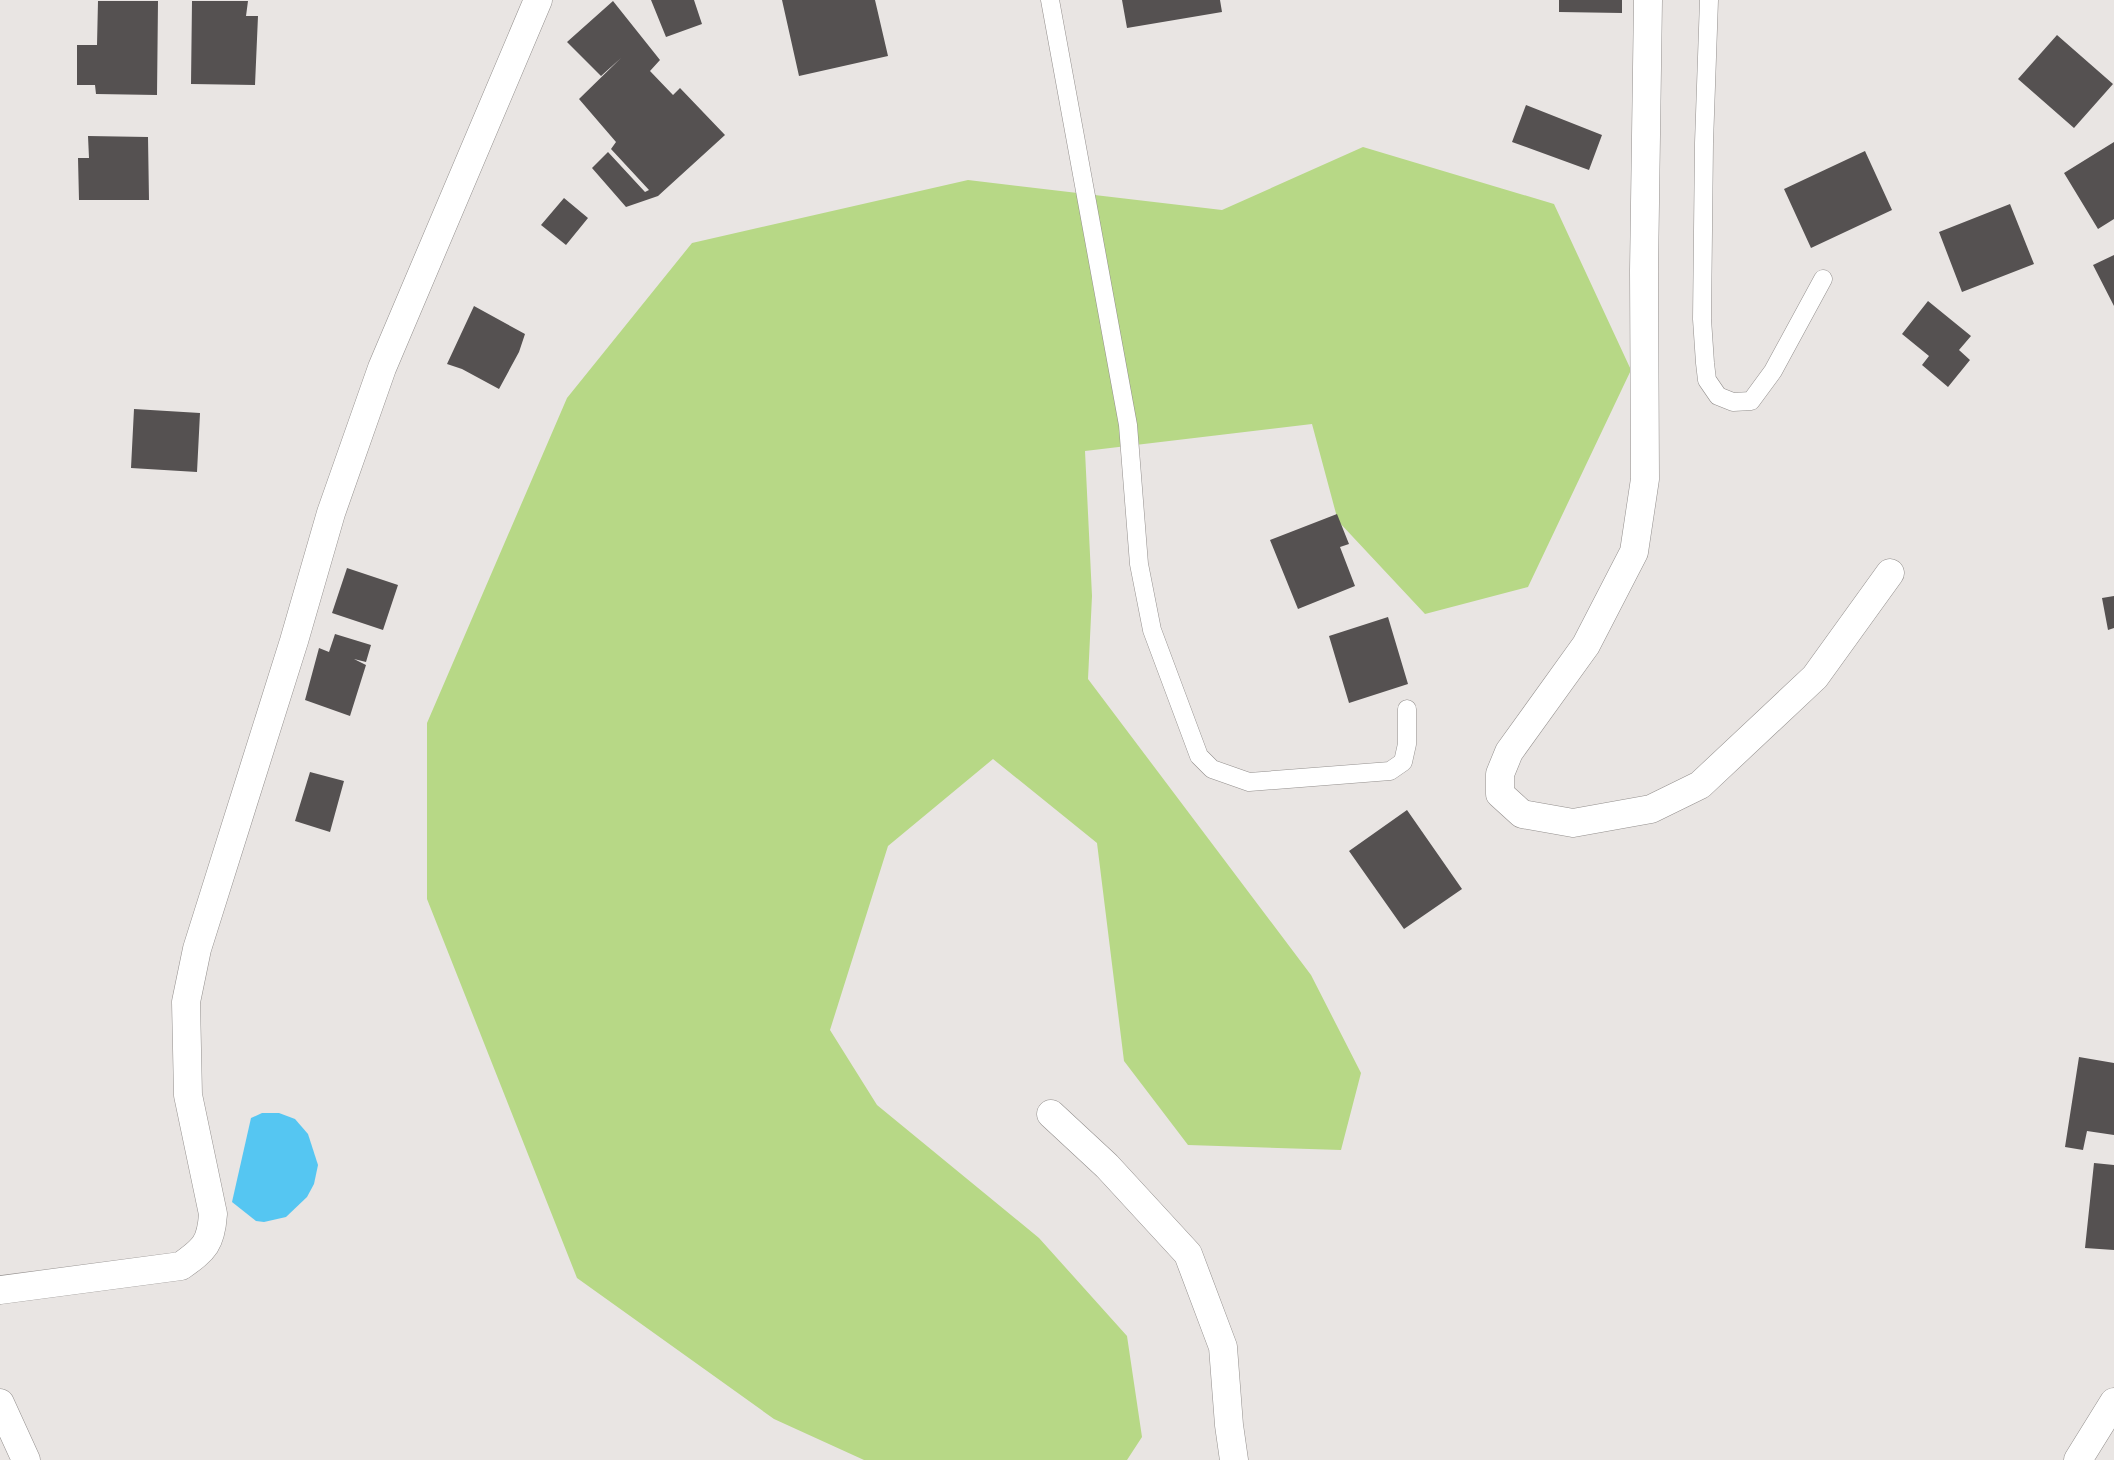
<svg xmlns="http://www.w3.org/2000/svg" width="2114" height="1460" font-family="Ubuntu,sans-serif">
	<rect width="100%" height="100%" fill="#e9e5e3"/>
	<path fill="#b7d886" d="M1363 147 1554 204 1631 370 1528 587 1425 614 1338 521 1312 424 1085 451 1092 596 1088 679 1311 975 1361 1073 1341 1150 1188 1145 1124 1061 1097 843 993 759 888 846 830 1030 877 1105 1039 1238 1127 1336 1142 1437 1127 1460H864L774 1419 577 1278 427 899V723L567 398 692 243 968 180 1222 210Z"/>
	<path fill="#55c6f2" d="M262 1113H279L295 1119 308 1134 318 1165 314 1184 307 1197 286 1217 264 1222 256 1221 232 1202 251 1118Z"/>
	<path fill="#555151" d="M651 0H694L702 24 666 37Z
		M782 0H875L888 56 799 76Z
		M1122 0H1220L1222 12 1127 28Z
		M1559 0H1622V13L1559 12Z
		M98 1H158L157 95 96 94 95 85H77V45H97Z
		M192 1H248L246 16H258L255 85 191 84Z
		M613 1 660 60 650 71 673 95 680 88 725 135 658 196 626 207 592 168 608 152 645 192 649 190 611 149 616 142 579 99 621 58 601 76 567 42Z
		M2057 35 2113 84 2074 128 2018 79Z
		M1526 105 1602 135 1589 170 1512 142Z
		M88 136 148 137 149 200H79L78 158H89Z
		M2114 142V219L2098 229 2064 173Z
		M1865 151 1892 210 1811 248 1784 189Z
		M564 198 588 218 566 245 541 225Z
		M2010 204 2034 264 1962 292 1939 232Z
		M2114 255V306L2093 265Z
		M1928 301 1971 336 1959 350 1970 360 1948 387 1922 365 1929 356 1902 334Z
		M474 306 525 334 519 352 499 389 462 369 447 364Z
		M134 409 200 413 197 472 131 468Z
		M1337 514 1349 544 1340 547 1355 586 1298 609 1270 540Z
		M347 568 398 585 383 630 332 613Z
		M2114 596V628L2108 630 2102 598Z
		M1388 617 1408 684 1349 703 1329 636Z
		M335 634 371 645 366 662 354 659 366 665 350 716 305 700 319 648 329 652Z
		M310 772 344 781 330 832 295 821Z
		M1407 810 1462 889 1404 929 1349 851Z
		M2079 1057 2114 1063V1135L2087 1131 2083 1150 2065 1147Z
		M2094 1163 2114 1165V1250L2085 1248Z"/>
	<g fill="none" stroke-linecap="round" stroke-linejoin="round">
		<defs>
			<path id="service" d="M1050 0 1128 425 1139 564 1152 630 1199 756 1212 769 1249 782 1390 771 1403 762 1407 744V709
				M1709 0 1704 143 1702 319 1705 363 1707 380 1718 396 1733 402 1751 401 1773 371 1823 279"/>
			<path id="minor" d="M1648 0 1644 271 1645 479 1634 552 1586 645 1509 752 1500 774V794L1522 814 1573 823 1651 809 1700 785 1815 677 1890 573
				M1051 1114 1107 1166 1188 1254 1223 1347 1229 1425 1234 1460
				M0 1290 181 1266C205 1249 211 1243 213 1214L188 1095 186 1002 197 949 294 641 331 513 382 368 538 0
				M0 1403 26 1460
				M2078 1460 2114 1402"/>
		</defs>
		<use href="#service" stroke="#938f8d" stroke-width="19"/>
		<use href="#minor" stroke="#938f8d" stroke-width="29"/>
		<use href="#service" stroke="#fff" stroke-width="18"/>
		<use href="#minor" stroke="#fff" stroke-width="28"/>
	</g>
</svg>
